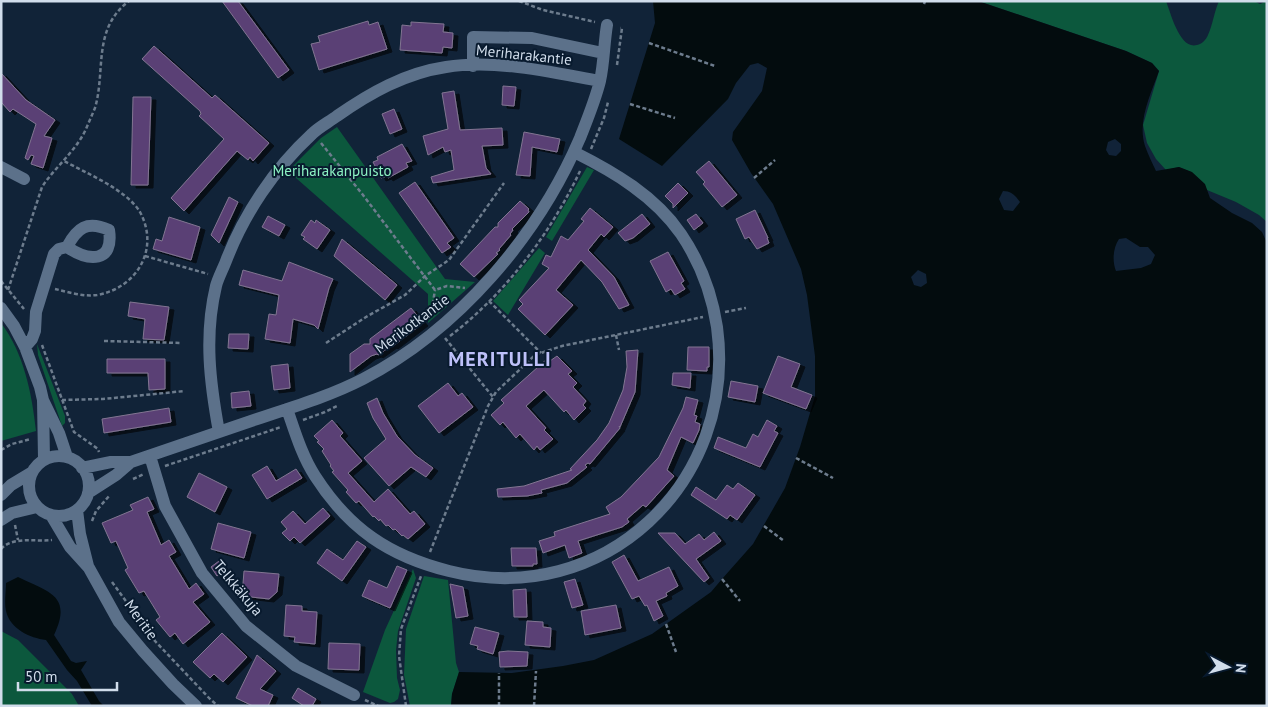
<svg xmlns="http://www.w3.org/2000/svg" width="1268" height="707" font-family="'PT Sans',sans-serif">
	<defs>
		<filter id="shadow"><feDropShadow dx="5" dy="3" stdDeviation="0" flood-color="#0009"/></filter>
	</defs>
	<rect width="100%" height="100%" fill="#112338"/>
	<path fill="#0c583d" d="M978 1H1166C1171 14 1180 50 1197 45 1202 44 1206 40 1208 35 1213 24 1214 12 1219 1H1254L1260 4 1267 1V222L1259 215 1236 202 1207 190 1191 172 1179 167 1166 170 1156 159 1147 143 1143 125 1159 71 1152 63 1126 51Z
		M337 127 445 279 475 282 428 323V294L288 171 321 138Z
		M587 167 594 170 552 241 546 237Z
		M539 248 545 253 508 315 493 301Z
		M1 323C24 353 32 394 36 431L1 441Z
		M37 344 65 416V423L62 426 38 355Z
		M413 569 416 578 398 631 396 650 397 678 400 690 398 699 394 702 390 703 363 692 385 630Z
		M424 576 448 580 456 663 459 672 452 694 451 706H410L404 675 406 629Z
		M1 631 18 640 72 694 79 706H1Z"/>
	<path fill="#030c0e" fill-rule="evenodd" d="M653 1H978L1126 51 1152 63 1159 71C1151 94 1137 121 1145 146 1148 154 1152 163 1156 171L1179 167 1192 172 1205 184 1210 198 1232 213 1252 223 1262 232 1267 243V706H451L452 694 459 672 512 673 563 666 594 660 652 634 711 592 722 579 753 544 785 488 800 447 815 396V356L807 295 801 269 773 204 751 173 732 140 733 132 762 91 767 68 758 63 750 65 736 83 728 99 662 166 619 139 655 23ZM1115 139 1121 144V151L1116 156 1109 155 1106 150 1108 142ZM1003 191C1011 191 1016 196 1020 202L1013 211 1004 210 999 199ZM1126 238 1140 247H1148L1155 255 1151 264 1141 268 1116 271C1112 261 1113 248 1119 239ZM918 270 926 274 927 283 921 287 914 285 911 277Z
		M18 577C48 592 73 595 54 635L71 661 76 663 87 661 81 670 99 701 104 706H92L77 681 67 670 46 640C30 638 10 629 6 611 4 602 6 592 6 583Z"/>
	<path fill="#5a4174" stroke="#827592" filter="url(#shadow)" d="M222 1H238L289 70 278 78Z
		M368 21 369 25 378 22 387 49 319 70 311 44 320 42 318 36Z
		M411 22 444 24 443 32 453 33 452 48 443 47 442 53 400 50 402 25 411 26Z
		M154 46 212 98 215 95 269 143 253 161 250 157 248 160 237 151 184 211 171 198 224 139 199 116 201 114 200 111 142 59Z
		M1 73 26 100 55 120 44 136 52 138 43 168 31 164 34 156 31 155 28 160 25 158 36 124 13 109 10 112 1 102Z
		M503 86 516 87 514 106 502 105Z
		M454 91 460 130 502 128 503 145 482 146 486 168 491 174 433 183 431 177 454 170 451 150 445 152 443 147 428 155 423 136 448 129 442 93Z
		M133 97H151L148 185H131Z
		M394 109 402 129 390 134 382 114Z
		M524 132 560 139 557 152 532 147 530 176 516 175Z
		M402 144 412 161 406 163 408 167 388 178 387 176 381 178 373 162 378 160 377 157Z
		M709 161 737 195 722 207 703 184 705 182 696 172Z
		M415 182 454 238 447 243 451 247 442 253 399 193Z
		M678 183 688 193 673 208V204L665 196Z
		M229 197 238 202 219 243 211 235Z
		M520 201 529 209 528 210 529 212 512 229 513 230 510 234 511 235 499 249 500 250 496 253 498 254 474 277 460 264 495 227H498V223Z
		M590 208 613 227 604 237 601 234 588 250 614 277 629 305 619 309 602 282 581 260 556 290 573 305 545 335 518 309 523 304 519 300 549 268 542 264 546 255 551 257 561 236 568 240 584 221 581 219Z
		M755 210 768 238H767L769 243 757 249 749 237 745 239 736 219Z
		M642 214 650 224 633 238 625 241 618 233Z
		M696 214 703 223 694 230 687 220Z
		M268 216 285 225 279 236 262 227Z
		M169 217 200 227 191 260 153 249 156 239 162 241Z
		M311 220 315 223 316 220 330 230 317 249 303 239 305 237 301 235Z
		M342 239 397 285 385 300 334 256Z
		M668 252 684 281 681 283 685 289 675 295 671 289 666 292 650 261Z
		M289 262 333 279 329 288 318 329 314 325 293 319 290 343 265 339 269 314 276 315 279 295 239 285 243 270 282 281Z
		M130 302 169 307 164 340 143 339 145 319 128 316Z
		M411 308 423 323 393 346 392 345 378 355 377 354 371 356 350 372V354L364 344H370V339Z
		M229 334H249L248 349 228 348Z
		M688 347H709V367H707V371L687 370Z
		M638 350 635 392 620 427 619 426 620 428 590 464 588 463 585 465 587 467 567 483 541 490 542 493 527 496 498 497 497 489 524 486 572 470 570 469 597 440 609 423 623 390 627 367 626 351Z
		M557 356 572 371 568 374 577 383 573 387 586 401 583 405 586 408 574 420 566 410 564 412 544 390 526 406 546 428 544 430 553 439 540 450 537 446 534 450 520 434 516 438 503 422 500 425 491 415 504 403 501 400 548 358 550 361Z
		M778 356 800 364 791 387 812 395 806 409 763 393Z
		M107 359H165V389L149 390 148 373H107Z
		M288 364 290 388 274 390 271 366Z
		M673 373H691L690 388 672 385Z
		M731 381 758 386 755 402 728 397Z
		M448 383 458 396 462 393 473 407 439 433 418 406Z
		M249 391 251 406 232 408 231 393Z
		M686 397 698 400 694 415 697 416 695 422 700 424 699 430 693 443 681 437 667 470 674 476 646 507 643 505 627 519 629 522 622 527 578 541 582 553 569 558 565 545 543 553 539 541 555 536 554 532 610 514 606 507 621 497 659 457 683 408Z
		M377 398 383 413 397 436 415 455 433 468 426 477 411 467 389 486 364 458 386 439 373 418 367 403Z
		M169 408 171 422 104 433 102 419Z
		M332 420 343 433 340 436 362 461 348 473 374 502 388 489 410 514 414 511 425 524 408 539 403 535 402 536 395 529 393 530 388 525 386 526 380 519 379 521 374 516 373 517 359 501 356 503 346 492 348 490 332 472 334 471 330 466 331 465 322 451 324 449 317 442 319 441 314 436Z
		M767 420 777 426 774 431 778 433 760 467 714 448 718 437 746 448 753 434 758 437Z
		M267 466 276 481 296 469 302 478 267 499 252 475Z
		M199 473 227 487 215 512 187 497Z
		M738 483 755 495 737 520 730 515 727 519 691 495 696 487 716 500 727 485 733 489Z
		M148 497 154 509 147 512 161 545 169 540 176 552 169 556 189 589 196 583 204 594 193 602 210 622 183 644 175 633 170 637 156 620 160 617 144 591 139 593 125 570 128 568 116 541 111 543 102 523 133 510 130 505Z
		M323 508 330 516 300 543 294 537 290 541 282 533 287 529 281 522 293 511 305 524Z
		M218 523 251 532 244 558 211 549Z
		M714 532 721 541 696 559 709 578 704 582 658 533H675L685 544 699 534 704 540Z
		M357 541 366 547 342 581 317 563 327 549 343 560Z
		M511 548H536L537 564H533V566H512Z
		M624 555 638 581 669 567 678 586 666 593 667 596 656 601 663 616 654 621 647 605 645 606 639 596 632 599 612 562Z
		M219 561 225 570 217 576 211 567Z
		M397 566 407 570 390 608 362 596 369 580 387 588Z
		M244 571 279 574 277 592 269 599 242 596Z
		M575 579 583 605 572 608 564 582Z
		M450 584 463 587 468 616 456 618Z
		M526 589 527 617H514L513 590Z
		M286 605 302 606V611L317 612 315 644 294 642 295 637 284 636Z
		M616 605 621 628 585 635 581 611Z
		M527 621 543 622V627L551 628 550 647 525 645Z
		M475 627 499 633 493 654 477 649 478 646 470 644Z
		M222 633 247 657 223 682 214 674 210 678 193 662Z
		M329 643 360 644 359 670 328 669Z
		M508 651 528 652 527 666 500 667 499 652Z
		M257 655 276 671 260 689 273 695 268 706H253L236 698Z
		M298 688 316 699 312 706H304L292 698Z"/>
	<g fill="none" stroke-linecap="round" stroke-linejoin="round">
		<path stroke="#6d7c8d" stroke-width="2.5" stroke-dasharray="4 2.5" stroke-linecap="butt" d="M519 1 543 10 595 22
			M924 4 925 1
			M649 43 715 66
			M617 65 622 28H620
			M630 104 675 118
			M321 143 363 195 435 290 447 286 465 288
			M591 149 604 118 608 102
			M754 178 775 160
			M145 256 208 274
			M1 281 24 309
			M55 289C68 292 83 297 97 295 137 288 160 249 140 212 127 190 86 173 64 161
			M8 290 42 187C55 167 76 151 86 129 89 122 92 115 95 108 106 70 92 29 129 1
			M489 301 541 353
			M725 312 746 308
			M432 317 433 302 435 290
			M616 335 619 350
			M450 336C506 293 551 233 581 169
			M445 338 493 397
			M104 341 182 343
			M326 343 366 317 405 295 425 276 449 260 504 183
			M42 345 74 432 98 449 99 452
			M62 400 103 399 185 391
			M303 420 325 412 337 406
			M1 450 12 444 31 439
			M796 458 833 478
			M165 466 281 427
			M133 479 144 474
			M92 521 96 511 110 495
			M15 525 18 540
			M764 526 784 541
			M1 549C13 536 35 542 52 540
			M430 552 488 406 496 392 535 355 562 346 703 317
			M722 579 740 601
			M112 582 155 641 210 699 218 706
			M666 624 676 652
			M365 700 378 706
			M406 706 399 656 401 629 421 576
			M499 706V673
			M534 706 536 671"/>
		<path stroke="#5c718a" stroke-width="12" d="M473 66V37L532 38 603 53
			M1 167 24 179
			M1 308 14 326 25 347 40 387 43 400 44 459
			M25 347 32 339 35 331 36 312 54 254 59 249 67 247C89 262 114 263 109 230 87 220 77 228 67 247
			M43 400 59 433 67 457
			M287 409C295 432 302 456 315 476 349 529 389 556 449 571 603 610 738 482 717 327 712 294 700 262 681 234 655 196 614 172 574 152
			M219 432C210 383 204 336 216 286 218 278 223 269 226 261 244 214 274 169 312 134 319 127 329 122 337 116 370 93 405 73 446 67 496 59 550 72 600 81
			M150 456 165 506 202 573 246 626 296 666 354 695
			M29 486a30 30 0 1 1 60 0a30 30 0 1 1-60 0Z
			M82 468 111 462H131C173 448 215 433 257 419 293 407 330 396 363 379 458 330 538 236 580 138 587 120 595 101 600 81 604 63 604 43 607 25
			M88 493 116 475 131 462
			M1 495 11 485 31 473
			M77 510 80 534 88 566
			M51 515 70 547 89 568 119 622 143 651 173 684 196 706
			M1 520 12 513 37 507"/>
	</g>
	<g text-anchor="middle" stroke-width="4" stroke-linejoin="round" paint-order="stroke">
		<g font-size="15" fill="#d1ddeb" stroke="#081a2e">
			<text transform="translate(524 55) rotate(6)" y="5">Meriharakantie</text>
			<text transform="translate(412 324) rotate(-37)" y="5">Merikotkantie</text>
			<text transform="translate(238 588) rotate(50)" y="5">Telkkäkuja</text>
			<text transform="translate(141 620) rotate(54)" y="5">Meritie</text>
		</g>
		<g font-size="15" fill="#8cf2c3" stroke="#081a2e">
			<text x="332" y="176">Meriharakanpuisto</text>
		</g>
		<g font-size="20" font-weight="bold" letter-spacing="1" fill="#bdc0f9" stroke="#081a2e">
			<text x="500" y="366">MERITULLI</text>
		</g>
	</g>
	<rect width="1268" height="707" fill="none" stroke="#d1ddeb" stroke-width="5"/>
	<g transform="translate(1228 667) rotate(96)" stroke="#081a2e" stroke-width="4" paint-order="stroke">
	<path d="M0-4L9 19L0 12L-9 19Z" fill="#d1ddeb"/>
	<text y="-8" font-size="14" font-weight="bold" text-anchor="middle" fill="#d1ddeb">N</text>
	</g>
	<path d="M18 682v8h99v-8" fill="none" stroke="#d1ddeb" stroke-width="2.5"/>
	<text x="25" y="682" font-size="15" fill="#d1ddeb" stroke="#081a2e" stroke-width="4" paint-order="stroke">50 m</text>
</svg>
